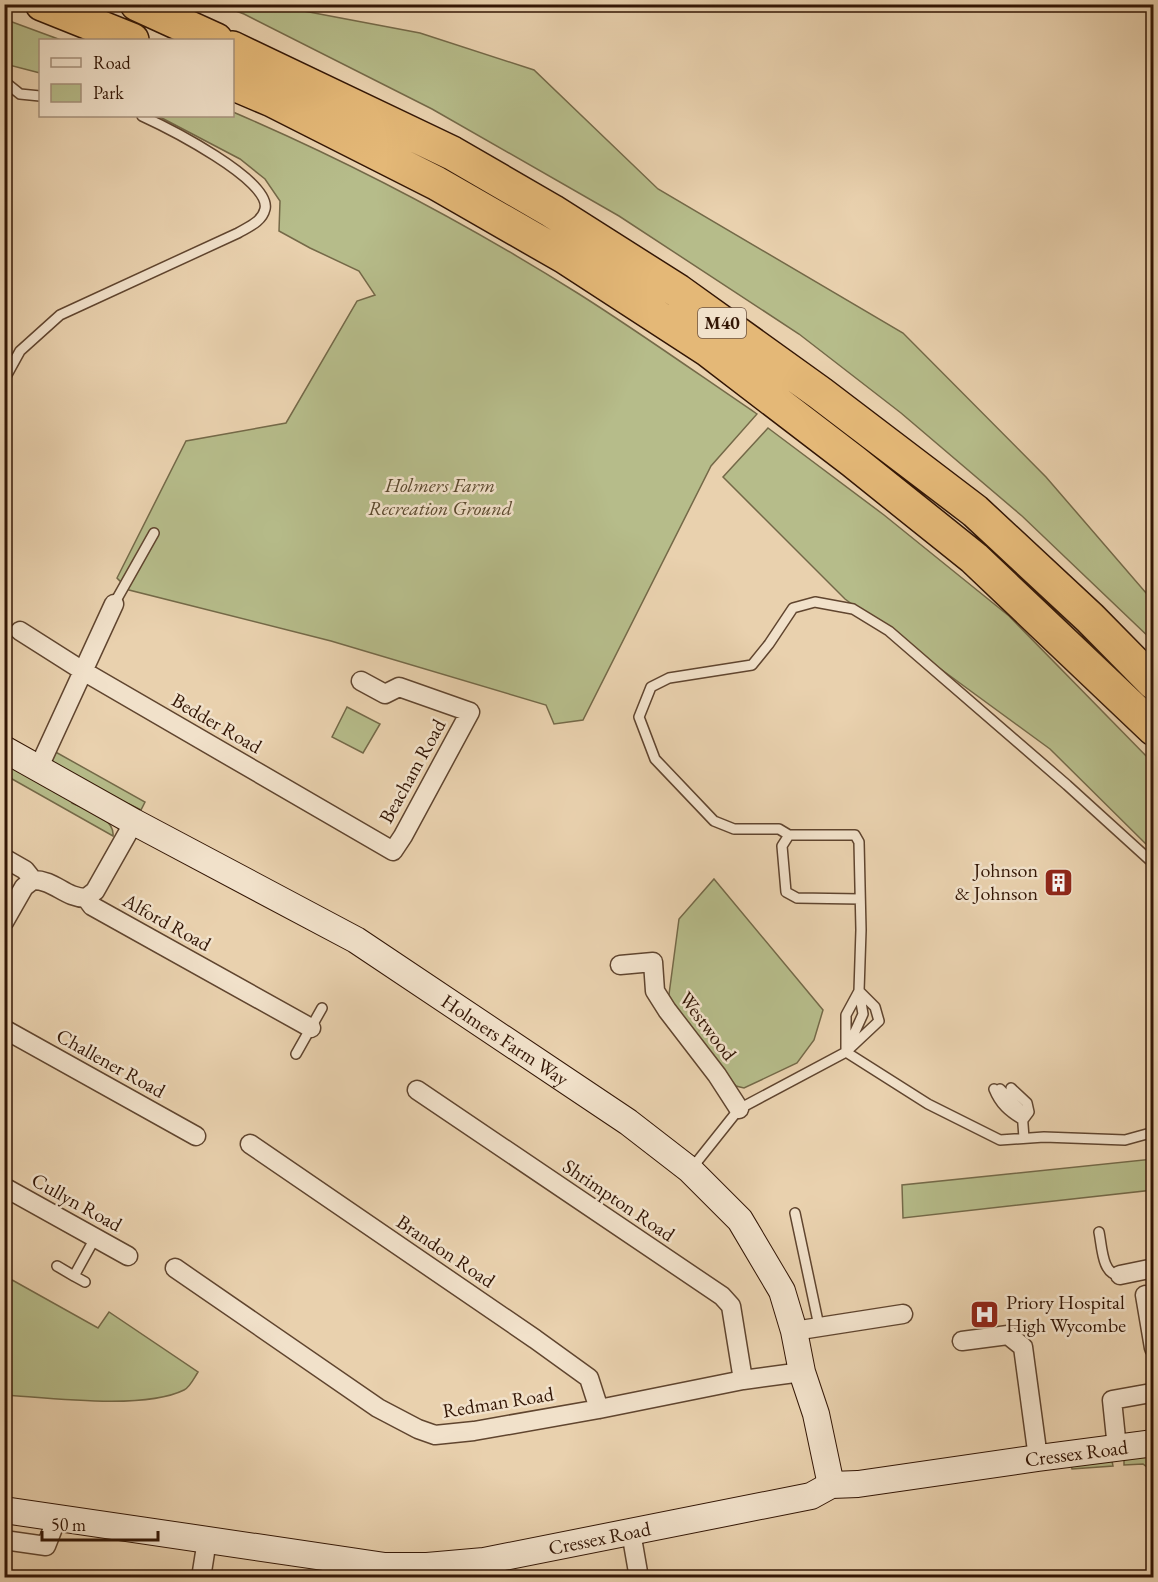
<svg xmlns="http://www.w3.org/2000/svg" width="1158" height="1582" font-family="'EB Garamond',serif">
	<rect width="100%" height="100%" fill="#e9d1ae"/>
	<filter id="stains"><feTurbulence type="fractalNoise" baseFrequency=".00333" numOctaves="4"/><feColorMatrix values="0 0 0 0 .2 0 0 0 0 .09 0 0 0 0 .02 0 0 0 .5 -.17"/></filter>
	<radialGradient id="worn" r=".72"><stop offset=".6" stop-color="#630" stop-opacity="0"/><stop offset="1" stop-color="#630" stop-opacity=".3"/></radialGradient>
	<path fill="#b6bc8a" stroke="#746948" stroke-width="1.5" d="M220 5H272L420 33 534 70 658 189 903 333 1046 477 1153 601V641L1022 516 901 413 799 334 619 216 432 109 244 14Z
		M4 19 61 40H40V73L5 64Z
		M233 112C352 163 469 225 579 294 639 332 698 374 757 414L711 466 583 720 554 724 546 705 331 641 129 590 117 578 186 441 286 423 357 301 375 295 359 271 310 248 279 231 280 201 265 179 240 159 158 116H232Z
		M768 428 884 515 1009 616 1153 763V851L1050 749 845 599 723 477Z
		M347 707 380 724 363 753 332 737Z
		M52 750 145 802 141 810 129 804 127 807 53 765 51 758Z
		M4 762 73 799 72 803C86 810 115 818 113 836L5 775Z
		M714 879 823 1010 814 1040 797 1063 744 1088 736 1086 668 1002 679 919Z
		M1153 1159V1190L903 1218 902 1185Z
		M5 1276 98 1328 109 1312 198 1372C194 1378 190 1387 184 1390 144 1410 50 1398 5 1395Z
		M1153 1455V1472L1143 1464 1124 1465V1459Z
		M1112 1461 1113 1466 1072 1469 1071 1465Z"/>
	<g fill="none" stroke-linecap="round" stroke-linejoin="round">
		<defs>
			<path id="lane" d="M5 82 20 94 40 96
				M4 380 20 351 60 315 238 233C248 227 262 222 265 209 272 180 166 127 142 116
				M114 604 154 533
				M789 835 779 829H734L714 821 655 759 639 717 651 687 669 678 752 665 769 644 793 608 815 602 853 609 889 631 1067 785 1154 864
				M848 1047 863 1014 859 991
				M846 1049V1015L859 991
				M846 1052 879 1021 875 1007 859 991 861 930 859 842 855 835H789L782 846 786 892 797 898 860 899
				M296 1054 322 1008
				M1011 1088 1027 1103 1029 1112 1023 1120
				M994 1089C1000 1104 1009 1112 1023 1120
				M1000 1089 1022 1111 1024 1138
				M692 1168 739 1109 846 1052 928 1104 1000 1140 1044 1137 1125 1140 1154 1132
				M795 1213 819 1326
				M1099 1232C1102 1246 1102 1276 1120 1275
				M57 1266 74 1276
				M85 1282 74 1276 95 1238"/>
			<path id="street" d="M20 631 83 671 393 851 403 836 470 712 399 687 385 694 361 681
				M38 769 114 604
				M4 858 25 870 33 880C55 880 65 898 86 898L92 906 311 1028
				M86 898 95 891 134 822
				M4 922 24 887 33 880
				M620 965 653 962 655 991 667 1010 717 1075 739 1109
				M4 1029 196 1136
				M417 1090 722 1296 731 1306 743 1380
				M250 1144 535 1339 589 1378 599 1409
				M4 1187 128 1256
				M175 1268 378 1408 418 1429 435 1435 474 1431 599 1409 743 1380 802 1372
				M1120 1275 1154 1268
				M1145 1295 1154 1348
				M794 1331 903 1314
				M962 1341 1008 1335 1023 1347 1038 1458
				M1117 1448 1112 1400 1151 1393 1154 1390
				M631 1532 639 1578
				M4 1540 46 1546 57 1518
				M201 1578 207 1540
				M330 1578 333 1559"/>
			<g id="secondary">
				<path id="s1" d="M4 749 134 822 356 940 628 1122 690 1170 740 1220 782 1291 794 1331 802 1372 816 1414 831 1485"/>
				<path id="s2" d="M4 1510 385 1566H427L484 1561 811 1496 831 1485 858 1484 1038 1458 1154 1443"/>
			</g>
			<path id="highway" d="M42 4 132 40
				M137 4 216 40
				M232 48 452 153 552 211 678 291 820 393 975 511 1090 618 1154 683
				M232 83 272 100 436 183 565 257 708 350 853 461 974 558 1154 729"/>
		</defs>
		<use href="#lane" stroke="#60452f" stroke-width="12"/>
		<use href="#street" stroke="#60452f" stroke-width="21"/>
		<use href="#secondary" stroke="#331605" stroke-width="28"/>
		<use href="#highway" stroke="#331605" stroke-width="36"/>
		<use href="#lane" stroke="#f1e1ca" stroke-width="9"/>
		<use href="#street" stroke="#f1e1ca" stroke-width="18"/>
		<use href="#secondary" stroke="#f1e1ca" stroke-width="26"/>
		<use href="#highway" stroke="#e4b877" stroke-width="33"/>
	</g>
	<defs>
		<symbol id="building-square" viewBox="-11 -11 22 22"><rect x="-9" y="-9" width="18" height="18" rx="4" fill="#8f2418" stroke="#f1e1ca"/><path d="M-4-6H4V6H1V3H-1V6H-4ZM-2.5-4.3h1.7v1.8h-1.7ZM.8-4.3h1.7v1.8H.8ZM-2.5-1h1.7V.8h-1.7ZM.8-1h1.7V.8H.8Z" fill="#fff"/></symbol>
		<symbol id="hospital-square" viewBox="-11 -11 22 22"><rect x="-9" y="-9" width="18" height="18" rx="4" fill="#8f2418" stroke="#f1e1ca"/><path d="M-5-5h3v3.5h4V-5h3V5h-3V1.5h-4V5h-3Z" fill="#fff"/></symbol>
	</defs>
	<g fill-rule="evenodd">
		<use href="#building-square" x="1042" y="866" width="33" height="33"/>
		<use href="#hospital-square" x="968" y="1298" width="33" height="33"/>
	</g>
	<g text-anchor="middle" stroke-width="5" stroke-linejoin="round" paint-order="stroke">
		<rect fill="#f1e1ca" stroke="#6c5340" stroke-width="1.5" x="698" y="308" width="48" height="30" rx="4.5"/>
		<g font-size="18" font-weight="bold" fill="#331605">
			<text x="722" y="329">M40</text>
		</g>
		<g font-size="20" font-style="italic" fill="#5a482d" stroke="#f1e1ca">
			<text x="440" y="492">Holmers Farm<tspan x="440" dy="23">Recreation Ground</tspan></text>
		</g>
		<g font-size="20" fill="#331605" stroke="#f1e1ca">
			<text transform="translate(217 723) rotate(30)" y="7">Bedder Road</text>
			<text transform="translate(412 771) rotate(-61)" y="7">Beacham Road</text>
			<text transform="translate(167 922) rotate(29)" y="7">Alford Road</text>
			<text transform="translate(708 1026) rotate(53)" y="7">Westwood</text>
			<text dy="7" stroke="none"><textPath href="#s1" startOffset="580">Holmers Farm Way</textPath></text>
			<text transform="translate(111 1063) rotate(29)" y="7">Challener Road</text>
			<text transform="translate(619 1200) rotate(34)" y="7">Shrimpton Road</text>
			<text transform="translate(77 1202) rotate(29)" y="7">Cullyn Road</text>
			<text transform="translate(446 1251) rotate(34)" y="7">Brandon Road</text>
			<text transform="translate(498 1402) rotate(-9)" y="7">Redman Road</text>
			<text dy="7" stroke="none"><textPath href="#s2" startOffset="1088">Cressex Road</textPath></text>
			<text dy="7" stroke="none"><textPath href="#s2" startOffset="602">Cressex Road</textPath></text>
		</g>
		<g font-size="20" fill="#331605" stroke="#f1e1ca" text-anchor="end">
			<text x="1038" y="877">Johnson<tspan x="1038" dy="23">&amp; Johnson</tspan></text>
			<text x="1006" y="1309" text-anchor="start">Priory Hospital<tspan x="1006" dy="23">High Wycombe</tspan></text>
		</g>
	</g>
	<rect width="1158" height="1582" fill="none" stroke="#e9d1ae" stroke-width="24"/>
	<rect x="6" y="6" width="1146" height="1570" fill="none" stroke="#331605" stroke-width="3"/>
	<rect x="12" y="12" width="1134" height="1558" fill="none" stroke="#331605" stroke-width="1.5"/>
	<rect x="39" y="39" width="195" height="78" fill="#f1e1ca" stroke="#a5907b" stroke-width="1.5"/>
	<rect x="51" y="58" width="30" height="9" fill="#f1e1ca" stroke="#a5907b" stroke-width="1.5"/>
	<text x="93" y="69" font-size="18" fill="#331605">Road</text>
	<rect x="51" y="84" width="30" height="18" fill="#b6bc8a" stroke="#a5907b" stroke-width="1.5"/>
	<text x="93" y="99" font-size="18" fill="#331605">Park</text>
	<path d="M42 1531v9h116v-9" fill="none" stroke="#331605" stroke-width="3"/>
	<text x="51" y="1531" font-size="18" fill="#331605" stroke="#f1e1ca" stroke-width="4.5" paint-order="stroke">50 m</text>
	<rect width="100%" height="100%" filter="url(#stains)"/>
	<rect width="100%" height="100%" fill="url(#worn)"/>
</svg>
